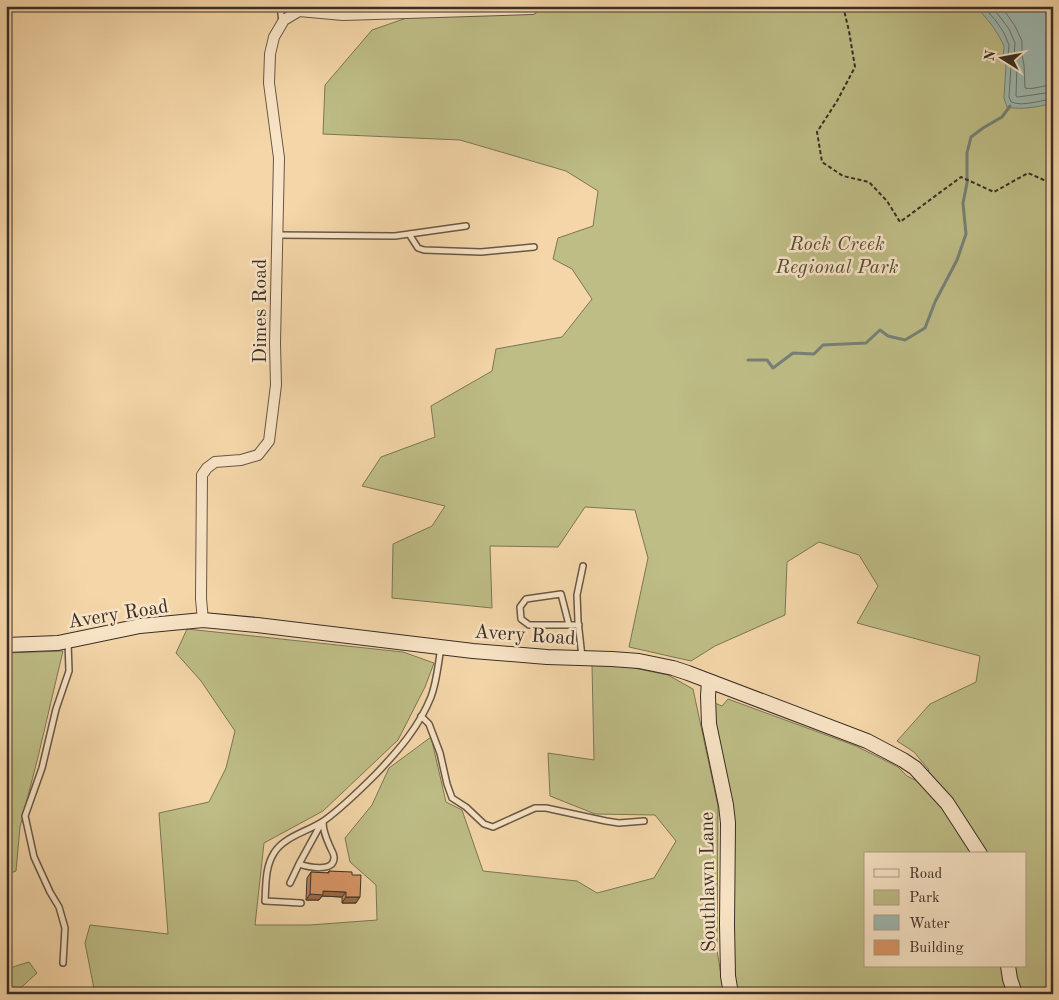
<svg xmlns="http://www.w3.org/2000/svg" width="1059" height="1000" font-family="'Old Standard TT',serif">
	<rect width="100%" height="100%" fill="#f4d6a8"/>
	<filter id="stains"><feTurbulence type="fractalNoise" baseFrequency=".004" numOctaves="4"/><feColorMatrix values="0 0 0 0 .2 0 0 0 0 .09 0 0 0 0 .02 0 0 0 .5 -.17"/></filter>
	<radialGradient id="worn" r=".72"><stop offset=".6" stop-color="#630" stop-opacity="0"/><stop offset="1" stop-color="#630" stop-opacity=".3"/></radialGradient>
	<path fill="#bebd86" stroke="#7c7656" d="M441 6H1053V994H1019L1012 966H1025V854H985L926 774 929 770 914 752 897 741 930 704 976 682 980 656 857 623 878 586 859 555 819 542 787 562 785 615 715 646 691 661 629 647 648 558 635 510 585 507 558 547 490 546 492 608 392 598 393 544 432 526 445 506 362 486 381 457 435 437 431 406 492 371 496 349 562 337 592 299 572 269 553 259 558 238 593 226 598 191 566 171 460 140 323 134 325 85 372 30Z
		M187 629 403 652 434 663 425 687 398 740 323 811 264 843 255 925H310L377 920 376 885 350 862 345 838 372 805 389 768 431 737 446 802 462 810 483 871 577 881 597 893 654 878 676 841 655 815 595 814 550 796 548 753 594 760 592 665 629 667 668 675 693 689 718 806 717 950 724 994H95L85 943 90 925 168 934 159 813 209 802 226 768 235 731 201 681 176 653Z
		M63 651 38 757 20 827 16 871 6 875V653Z
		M728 699 856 746 898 767 907 776 919 782 942 806 972 854H865V966H1002L1009 994H735L732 894 712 702 722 706Z
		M29 962 37 973 14 994H6V969Z"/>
	<path fill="#9db8af" stroke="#758178" d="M976 6H1053V103C1038 107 1022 110 1007 107L1004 98 1006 66 1003 57 1004 46 999 36 991 24Z"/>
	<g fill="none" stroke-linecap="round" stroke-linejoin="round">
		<path stroke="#6c736a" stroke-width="1" d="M983 6 996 21 1004 33 1009 45 1008 56 1011 66 1009 97 1011 102C1024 107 1040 100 1053 99
			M991 6 1000 17 1009 29 1015 43 1014 56 1017 65 1016 96 1018 97 1053 92
			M1001 6 1015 26 1022 41V55L1024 65 1025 88C1034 90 1043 85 1053 85"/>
		<path stroke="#758178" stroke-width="3" d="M748 360H767L773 368 793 353 814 354 823 345 866 343 880 330 888 336 905 340 925 328 935 302 957 260 966 234 963 203 967 183V153L971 137 983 128 1002 117 1010 106"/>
		<defs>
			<path id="lane" d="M280 6 282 22
				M409 234 418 248 424 250 481 252 534 247
				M277 235 395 236 466 226
				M569 625 561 594 526 599 520 607 521 619 529 625H579
				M582 657 578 621 577 595 583 566
				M421 716 429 724 440 753 447 784 452 798 466 807 484 824 493 827 535 808H546L606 821 619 823 644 821
				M299 864 322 822
				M290 883 299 864C308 867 335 873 334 857 334 854 332 851 331 849 327 840 323 832 323 822
				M301 903 265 901C266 885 265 867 274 853 284 836 310 831 325 820 344 806 360 790 376 774 398 751 419 727 431 697 437 681 438 664 441 648
				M63 963 65 928 59 907 50 892 34 857 25 816 42 768 56 709 69 671 68 642"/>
			<path id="street" d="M203 620 201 599 202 475 207 468 215 462 241 460 258 455 269 441 276 385 275 343 279 158 269 83 270 54 274 37 284 20 299 11 343 15 532 9"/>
			<path id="secondary" d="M6 645 58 643 140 626 203 620 257 625 473 651 547 657 612 659 639 661 673 668 688 673 867 741 903 760 915 768 947 803 980 854
				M709 681 708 696 709 724 726 805 728 823 727 924 728 976 731 994
				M1008 966 1010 979 1015 994"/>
		</defs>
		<use href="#lane" stroke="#685846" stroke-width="8"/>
		<use href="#street" stroke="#685846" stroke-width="12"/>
		<use href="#secondary" stroke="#3a2e25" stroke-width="16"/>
		<path stroke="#3a2e25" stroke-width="2" stroke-dasharray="4 2.5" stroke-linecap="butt" d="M843 6 849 31 855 67 837 101 817 132 822 162 843 176 869 182 887 201 900 222 961 177 994 192 1028 173 1053 184"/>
		<use href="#lane" stroke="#f8e4c6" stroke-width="5"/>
		<use href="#street" stroke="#f8e4c6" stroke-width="10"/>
		<use href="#secondary" stroke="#f8e4c6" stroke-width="14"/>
	</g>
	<path fill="#bb8158" stroke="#3a2e25" d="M329 871 352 875 356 903H342V897L322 896 319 900H306L307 878 311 872 327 873Z"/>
	<path fill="#996947" stroke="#3a2e25" d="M323 891 346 892 342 897 322 896 319 900H306L310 894Z
		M346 897H360L356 903H342Z"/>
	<path fill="#da9666" stroke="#3a2e25" d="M329 871 352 872V875H361L360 897H346V892L323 891V895L310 894 311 872 329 873Z"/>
	<g text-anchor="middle" stroke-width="5" stroke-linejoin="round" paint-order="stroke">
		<g font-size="20" font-style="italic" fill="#544b38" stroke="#f8e4c6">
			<text x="837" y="250">Rock Creek<tspan x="837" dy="23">Regional Park</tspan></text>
		</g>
		<g font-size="20" fill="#3a2e25" stroke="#f8e4c6">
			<text transform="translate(259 311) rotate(-90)" y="7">Dimes Road</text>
			<text transform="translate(118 613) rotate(-9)" y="7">Avery Road</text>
			<text transform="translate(525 634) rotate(4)" y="7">Avery Road</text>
			<text transform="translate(707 882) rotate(-91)" y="7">Southlawn Lane</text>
		</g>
	</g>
	<rect width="1059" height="1000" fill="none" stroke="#f4d6a8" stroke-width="25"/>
	<rect x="8" y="8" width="1044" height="985" fill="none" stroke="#3a2e25" stroke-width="2.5"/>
	<rect x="12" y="12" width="1034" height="975" fill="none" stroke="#3a2e25"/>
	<rect x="864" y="852" width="162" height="115" fill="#f8e4c6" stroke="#ac9b86"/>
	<rect x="874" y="869" width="25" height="8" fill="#f8e4c6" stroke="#ac9b86"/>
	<text x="909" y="878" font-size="15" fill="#3a2e25">Road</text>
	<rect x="874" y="890" width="25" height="15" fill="#bebd86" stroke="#ac9b86"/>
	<text x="909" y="902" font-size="15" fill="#3a2e25">Park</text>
	<rect x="874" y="915" width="25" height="15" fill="#9db8af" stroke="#ac9b86"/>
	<text x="909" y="928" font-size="15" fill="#3a2e25">Water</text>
	<rect x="874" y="940" width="25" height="15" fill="#da9666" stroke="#ac9b86"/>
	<text x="909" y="952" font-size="15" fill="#3a2e25">Building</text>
	<g transform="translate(1002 58) rotate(281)" stroke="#f8e4c6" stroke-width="4" paint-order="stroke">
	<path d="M0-4L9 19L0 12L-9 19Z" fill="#3a2e25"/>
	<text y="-8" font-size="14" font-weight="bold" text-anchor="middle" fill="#3a2e25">N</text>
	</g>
	<rect width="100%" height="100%" filter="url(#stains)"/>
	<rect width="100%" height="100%" fill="url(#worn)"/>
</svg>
